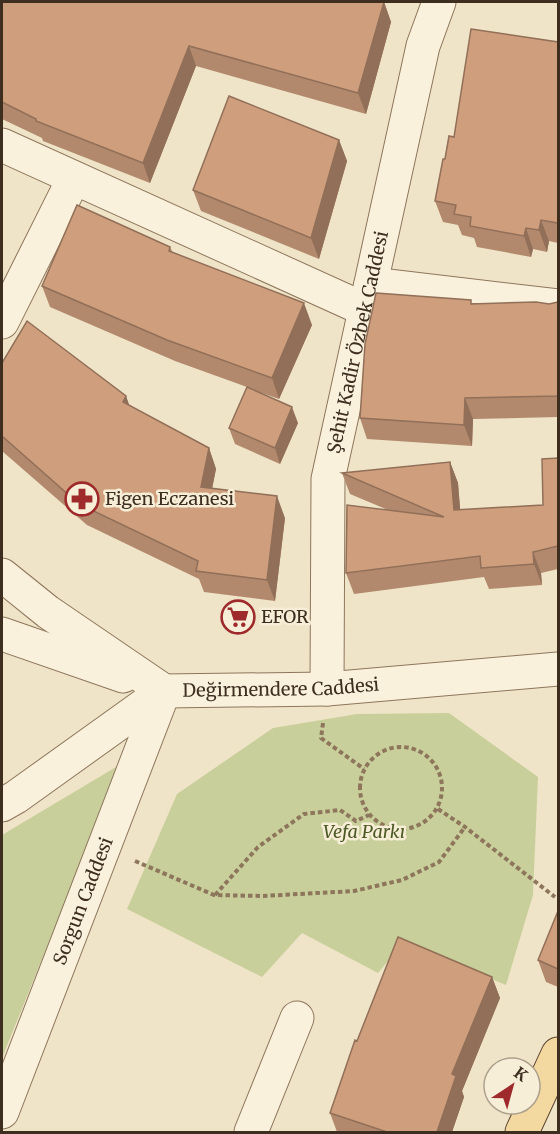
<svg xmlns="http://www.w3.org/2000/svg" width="560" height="1134" font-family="Merriweather,serif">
	<rect width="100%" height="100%" fill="#f0e4c8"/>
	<path fill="#c9cf9b" d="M449 713 538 777 533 895 506 985 403 943 378 973 302 933 262 977 127 909 177 794 273 728 357 714Z
		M121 764 2 1058V835Z"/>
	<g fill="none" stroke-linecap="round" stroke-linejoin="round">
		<defs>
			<g id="minor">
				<path d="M2 145 366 310"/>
				<path d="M371 284 558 306"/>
				<path d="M2 322 74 178"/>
				<path d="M2 575 48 612 164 691"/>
				<path d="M2 634 123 676"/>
				<path id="s1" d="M327 689 328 479 423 46 439 2"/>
				<path id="s2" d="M2 805 16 797 164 691 327 689 558 669"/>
				<path id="s3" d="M2 1112 164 691"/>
				<path d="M251 1132 297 1018"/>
			</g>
			<path id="major" d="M522 1132 558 1054"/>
		</defs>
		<use href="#minor" stroke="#8d765c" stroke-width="35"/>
		<use href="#major" stroke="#5b4430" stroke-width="35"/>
		<path stroke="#8d765c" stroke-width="4" stroke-dasharray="4.5 3" stroke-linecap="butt" d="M323 723 321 738 364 769
			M360 788a41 41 0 1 1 82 0a41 41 0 1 1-82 0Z
			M438 809 465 827 555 897
			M135 861 214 895 263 896 354 891 402 880 439 862 465 827
			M215 895 258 847 304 814 340 810 356 821 369 815"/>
		<use href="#minor" stroke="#faf1dc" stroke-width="33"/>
		<use href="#major" stroke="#f3d9a0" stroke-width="33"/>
	</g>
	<path fill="#b2896c" d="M2 2H384L391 22 366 114 196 66 150 183 43 141 42 138 2 119Z
		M558 42V243L549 241 547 252 533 249 531 257 477 247 474 238 462 235 458 225 443 222 435 201 445 159 454 137Z
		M339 140 347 161 319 259 201 211 193 190Z
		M170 247 173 253 312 325 279 399 248 388 298 423 280 464 235 444 229 428 247 387 175 361 50 307 42 286Z
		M558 302V417L473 419 472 446 367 439 360 418 472 303 549 304Z
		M2 363 126 396 129 406 209 448 216 469 212 489 285 518 275 601 204 592 199 579 87 525 2 451Z
		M558 458V569L541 573 542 585 489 589 484 577 354 594 346 573 388 510 350 494 342 473 450 462 458 483 460 510 543 505Z
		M558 911V987L546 982 538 960Z
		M492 977 500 998 462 1091 464 1097 452 1132H337L330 1113 357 1041Z"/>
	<path fill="#916f58" d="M384 2 391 22 366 114 358 93Z
		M189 46 196 66 150 183 143 163Z
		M339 140 347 161 319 259 311 238Z
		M541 220 549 241 547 252 539 230Z
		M526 228 533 249 531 257 524 236Z
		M304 303 312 325 279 399 272 378Z
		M126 396 134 418 123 402Z
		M465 398 473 419 472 446 464 425Z
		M292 407 298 423 280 464 275 448Z
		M209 448 216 469 208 508 201 487Z
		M450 462 458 483 462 531 454 510Z
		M277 496 285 518 275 601 267 580Z
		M533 552 541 573 542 585 534 564Z
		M492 977 500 998 462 1091 464 1097 452 1132H437L452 1074Z"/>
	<path fill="#cf9f7d" stroke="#916f58" stroke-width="1.5" d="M2 2H384L358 93 189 46 143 163 36 121V119L2 102Z
		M471 29 558 42V223L541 220 539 230 526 228 524 236 470 226 471 217 454 214 456 205 435 201 443 159H445L449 136 454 137Z
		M229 96 339 140 311 238 193 190Z
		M77 205 170 247 169 251 304 303 272 378 167 340 42 286Z
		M376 293 471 300V304L536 302 549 304 558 302V396L465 398 464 425 360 418 365 344Z
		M27 321 126 396 123 402 209 448 201 487 277 496 267 580 196 571 198 561 79 504 2 436V363Z
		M247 387 292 407 275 448 229 428Z
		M558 458V546L533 552 534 564 481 568 480 556 346 573 347 505 444 517 342 473 450 462 454 510 543 505 542 459Z
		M558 911V969L538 960Z
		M398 937 492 977 452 1074 456 1076 437 1132H387L330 1113 355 1040 357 1041Z"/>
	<defs>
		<symbol id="pharmacy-ring" viewBox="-11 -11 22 22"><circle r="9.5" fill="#f7eed8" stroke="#9e2a2b" stroke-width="1.5"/><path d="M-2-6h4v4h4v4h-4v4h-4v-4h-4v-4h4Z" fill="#9e2a2b"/></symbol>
		<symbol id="supermarket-ring" viewBox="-11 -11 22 22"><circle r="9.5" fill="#f7eed8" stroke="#9e2a2b" stroke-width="1.5"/><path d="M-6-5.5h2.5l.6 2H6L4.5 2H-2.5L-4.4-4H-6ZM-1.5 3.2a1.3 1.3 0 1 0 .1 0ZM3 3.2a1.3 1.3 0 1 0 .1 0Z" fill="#9e2a2b"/></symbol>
	</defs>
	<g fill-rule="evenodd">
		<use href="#pharmacy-ring" x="63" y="480" width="38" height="38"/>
		<use href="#supermarket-ring" x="219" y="598" width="38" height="38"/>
	</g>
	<g text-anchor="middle" stroke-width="5" stroke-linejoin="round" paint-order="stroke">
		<g font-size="18" fill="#3d2e20" stroke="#f7eed8">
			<text dy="6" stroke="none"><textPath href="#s1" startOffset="350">Şehit Kadir Özbek Caddesi</textPath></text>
			<text dy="6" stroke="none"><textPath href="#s2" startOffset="315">Değirmendere Caddesi</textPath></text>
			<text dy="6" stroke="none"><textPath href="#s3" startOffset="226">Sorgun Caddesi</textPath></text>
		</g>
		<g font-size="18" fill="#3d2e20" stroke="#f7eed8" text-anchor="start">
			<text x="105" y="505">Figen Eczanesi</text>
			<text x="261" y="623">EFOR</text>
		</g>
		<g font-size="18" font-style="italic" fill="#4d5a26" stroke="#f7eed8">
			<text x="364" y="838">Vefa Parkı</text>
		</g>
	</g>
	<rect width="560" height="1134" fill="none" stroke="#3d2e20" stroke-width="6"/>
	<g transform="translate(512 1086) rotate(36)"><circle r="28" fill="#f7eed8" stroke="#ada18e" stroke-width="1.5"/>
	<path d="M0-4.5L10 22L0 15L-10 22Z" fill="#9e2a2b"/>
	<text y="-9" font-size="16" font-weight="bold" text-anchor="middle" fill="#3d2e20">K</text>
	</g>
</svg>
